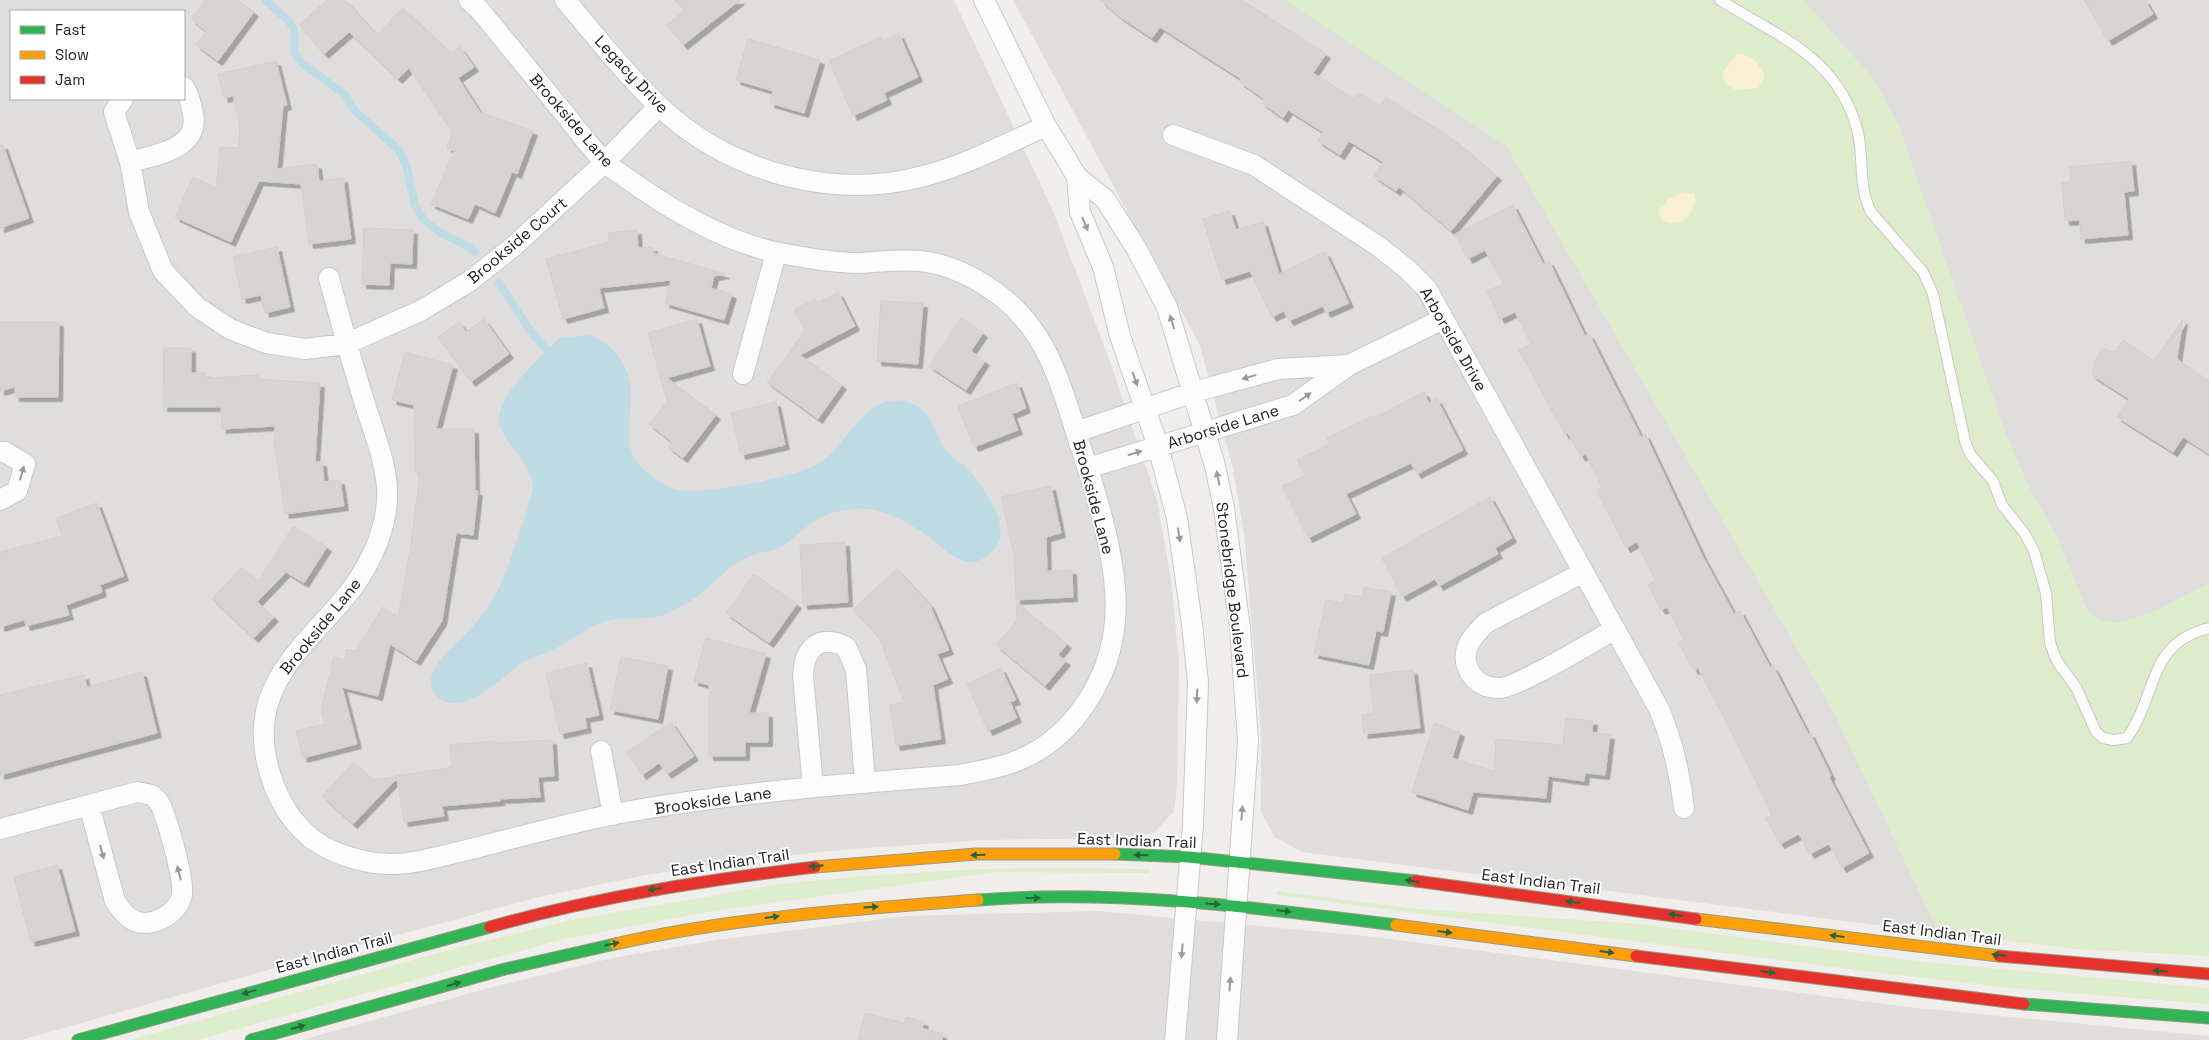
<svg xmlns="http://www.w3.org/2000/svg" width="2209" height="1040" font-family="'Space Grotesk',sans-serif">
	<defs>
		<filter id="shadow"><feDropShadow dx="4.5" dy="4.5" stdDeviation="0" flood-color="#0004"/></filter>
	</defs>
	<rect width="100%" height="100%" fill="#f0eeeb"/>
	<path fill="#dfdedc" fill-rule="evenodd" d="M0 0H954L1053 211 1112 367 1157 500 1171 579 1179 661 1177 787 1174 811 1155 832 1132 838 984 840 851 849 743 860 646 875 539 897 268 970 21 1040H0ZM11 11H184V99H11Z
		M1013 0H1285L1506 145 1834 712 1939 933 1302 852 1275 837 1261 812V730L1244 534 1233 469 1200 346Z
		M1803 0H2209V584L2152 613 2119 623 2102 622 2088 613 2056 535 2029 488 2006 435 1898 125 1874 80Z
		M1099 911 1375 937 1907 1007 2209 1036V1040H302L485 989 612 958 716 940 906 916Z"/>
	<path fill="#ddeccb" d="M1285 0H1803L1806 3 1874 80 1898 125 2006 435 2029 488 2056 535 2088 613 2102 622 2119 623 2152 613 2209 584V956L2076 949 1939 933 1834 712 1506 145Z
		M1065 868 1149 869V873L996 872 713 911 564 939 197 1040H129L456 948 576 919 781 884 864 876 979 869Z
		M1277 891 1418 909 1640 924 1924 962 2209 988V1004L2011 988 1864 971 1277 895Z"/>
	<path fill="#f8f0d0" d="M1737 54C1749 53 1764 67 1765 78L1758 88 1736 90 1727 85 1723 78V72Z
		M1684 192 1694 194 1696 201C1694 205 1692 212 1689 216 1680 226 1657 227 1659 209L1664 206 1668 199Z"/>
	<path fill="#e0dfde" d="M484 0H514L521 8 504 23Z
		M145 99H167L172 116 141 124 135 101Z
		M766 213 797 220 792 244 760 236Z
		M973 243 1000 257 991 278 963 262Z
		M150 275 169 300 151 315 132 290Z
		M244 663 265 671 255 699 234 693Z
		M1090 712 1108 727 1087 751 1069 737Z
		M312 851 340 866 328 886 300 872Z"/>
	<path fill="#bfdbe3" d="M590 335C614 344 631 368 631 394 631 414 625 434 632 453 636 464 645 471 654 478 661 482 669 488 677 490 699 495 798 477 818 464 849 445 867 387 911 403 936 412 933 438 950 455 954 459 960 462 964 465 975 476 986 493 994 507 998 516 1003 530 999 540 995 553 980 564 967 562 954 559 942 547 932 539 895 512 858 496 815 521 803 528 793 540 781 547 771 552 758 552 748 557 723 568 706 595 680 607 673 611 664 615 656 617 640 620 622 616 606 621 587 626 572 641 554 649 541 655 527 658 516 667 500 680 465 714 442 700 408 678 461 641 474 625 482 615 492 602 498 590 505 577 533 498 533 485 532 471 521 460 513 448 507 440 499 429 499 418 499 394 543 355 559 338Z"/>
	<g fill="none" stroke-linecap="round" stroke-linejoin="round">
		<path stroke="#bfdbe3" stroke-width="8" d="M265 0 289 21 294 30 295 54 303 64 345 95 354 110 399 150 406 165 415 205 423 219 439 232 471 248 475 252
			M499 283 529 329 547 351"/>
	</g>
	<path fill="#d7d4d2" stroke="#d3d0cc" filter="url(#shadow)" d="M205 0H237L254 12 218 61 196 45 206 31 191 19Z
		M327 0H345L377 35 403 8 450 53 460 47 474 67 458 78 480 112 533 131 517 174 512 172 495 213 475 204 468 219 431 204 454 151 447 148 452 132 409 68 398 79 349 32 324 54 299 25Z
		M675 0H740L683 45 667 25 684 11Z
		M1100 0H1242L1326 54 1313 73 1354 99 1358 93 1381 106 1386 97 1453 139 1497 176 1451 231 1399 187 1396 191 1374 176 1383 162 1349 141 1340 155 1318 141 1323 132 1288 110 1283 118 1262 103 1264 99 1240 82 1241 79 1160 27 1152 38 1120 17Z
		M2084 0H2145L2153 14 2108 41Z
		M899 34 918 77 884 93 887 100 853 116 829 61 881 37 883 41Z
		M748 39 820 60 804 113 770 103 773 91 736 80Z
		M276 61 287 105 283 106 277 169 317 164 319 181 343 178 351 239 309 244 301 184 259 181 231 242 175 217 193 177 216 188 220 147 238 148 240 125 233 96 224 98 218 74Z
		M0 145H3L29 218 0 228Z
		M2131 161 2134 191 2124 192 2128 235 2081 239 2080 220 2065 221 2062 183 2071 182 2070 167Z
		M1513 205 1543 264 1549 261 1585 336 1589 334 1641 437 1645 434 1703 557 1734 614 1740 611 1770 667 1773 666 1808 734 1810 733 1831 776 1829 777 1869 853 1842 868 1829 844 1810 854 1799 834 1780 844 1766 818 1772 815 1739 747 1698 668 1694 670 1679 643 1684 640 1667 607 1661 610 1648 585 1655 581 1637 542 1626 548 1596 490 1602 487 1586 454 1581 457 1568 433 1565 435 1519 350 1531 344 1515 312 1500 319 1487 291 1503 284 1485 250 1468 259 1455 234Z
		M1230 211 1236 230 1263 222 1279 274 1325 252 1349 303 1326 313 1323 306 1289 321 1284 311 1272 317 1250 271 1222 280 1203 219Z
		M364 228 413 230 412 264 390 263 389 285 362 284Z
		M637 230 638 248 653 247V253L725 274 714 276 711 288 732 294 724 320 665 303 671 280 599 288 604 308 563 319 546 259 609 242 608 233Z
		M277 247 290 307 265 313 261 295 242 299 233 257Z
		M838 292 855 326 800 355 842 385 818 419 767 382 805 331 794 310 815 299 818 303Z
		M881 301 923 303 918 364 877 361Z
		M961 318 983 333 971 351 985 361 966 390 929 366Z
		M484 319 509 354 471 382 438 337 459 322 466 332Z
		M697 319 710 366 667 378 716 415 683 458 668 447 672 442 649 424 667 401 648 333Z
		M2183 319 2177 359 2209 381V454L2183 437 2173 452 2117 417 2129 399 2092 375 2095 360 2102 349 2115 352 2123 340 2154 361Z
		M0 322H59L58 397H15V387L0 391Z
		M164 348H191V373H206V378L258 375V379L320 383 315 462H322L324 482 340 480 344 506 285 514 274 442 275 426 222 429 221 407H163Z
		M405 352 453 365 436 429H474L475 491H478L473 535 456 533 442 621 416 661 390 644 378 696 342 687 357 744 303 758 296 731 325 724 321 710 334 657 344 660 347 649 355 651 383 607 398 617 411 545 420 472H415L414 405 392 400Z
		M1017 383 1026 408 1012 414 1018 430 974 447 958 406Z
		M1424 392 1429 403 1437 399 1463 450 1417 474 1411 463 1346 494 1356 514 1308 538 1282 486 1305 475 1297 460 1330 444 1327 438 1373 416 1374 418Z
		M776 402 785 445 741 455 731 413Z
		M1051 486 1061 533 1046 537 1047 571 1072 570 1073 597 1016 600 1014 555 1001 497Z
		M1490 497 1512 538 1495 548 1498 554 1439 586 1435 579 1402 597 1382 558Z
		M97 503 124 576 100 585 102 592 66 605 69 615 26 626 24 620 0 627V552L62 536 56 518Z
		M293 526 327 547 304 583 286 572 257 602 274 617 254 638 212 599 242 567 258 582Z
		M845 542 848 602 803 605 800 545Z
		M897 569 930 605 949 650 937 654 948 679 933 685 941 739 896 746 890 705 904 702 879 638 853 609Z
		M754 574 797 604 769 643 726 613Z
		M1364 587 1391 592 1383 632 1376 631 1369 665 1314 654 1326 600 1343 603 1345 594 1362 597Z
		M1016 602 1067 644 1058 655 1066 661 1045 686 996 645 1017 620Z
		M706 638 766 654 749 713H768V742H745V756H709V685L694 681Z
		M621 657 668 666 658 719 610 710Z
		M587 663 599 715 585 718 587 728 560 734 546 673Z
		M1001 668 1016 700 1010 702 1017 718 988 731 967 684Z
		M1413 670 1420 728 1364 734 1362 715 1374 713 1369 675Z
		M142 672 157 733 0 775V695L84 675 87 687Z
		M1566 718 1593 721 1592 732 1610 735 1605 775 1585 773 1584 781 1548 776 1546 798 1473 792 1468 810 1412 792 1434 723 1460 732 1452 758 1494 771 1496 739 1563 745Z
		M671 722 694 756 667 774 659 763 642 775 627 752Z
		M552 740 554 776 538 777 540 797 500 799V801L442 806 444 816 404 822 397 778 353 824 322 796 354 762 372 780 452 767 450 745 494 741V743Z
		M57 865 75 931 31 942 14 877Z
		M865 1013 904 1023 906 1017 924 1022 922 1028 942 1034V1040H858Z"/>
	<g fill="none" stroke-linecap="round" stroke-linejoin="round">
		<defs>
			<path id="lane" d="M1720 0C1779 37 1840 58 1858 133 1864 160 1858 186 1871 212L1923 272 1933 294 1965 441 1970 454 1993 481 2002 505 2025 534 2034 551 2046 593 2050 643 2057 661 2077 689 2096 732 2103 738 2114 740 2127 738C2158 695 2147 643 2209 628"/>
			<path id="street" d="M565 0C595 35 624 73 658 105 727 171 830 201 924 176 966 165 1006 144 1046 126
				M984 0 1046 126 1061 150 1077 177 1105 199 1136 248 1167 307 1215 466 1224 508 1240 628 1248 741 1227 1040
				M123 99 114 112 130 162 139 212 163 271 197 307 230 329 266 343 305 349 346 344 422 310 470 281 514 246 604 163 659 106
				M1173 135 1254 165 1378 246 1407 269 1427 289 1659 709C1673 742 1680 773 1684 808
				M130 162C158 154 203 149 192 109 190 101 189 94 184 87
				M1077 177 1080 212 1103 267 1120 336 1158 446 1177 518 1192 624 1198 683 1193 825 1175 1040
				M329 278C340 319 351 360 364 401 373 430 385 459 387 488 389 524 372 562 351 590 323 626 282 658 268 703 255 748 274 808 311 838 325 849 346 857 364 861 402 870 434 857 471 849 518 837 566 824 615 814 728 793 844 784 960 775 980 771 1000 768 1019 760 1074 737 1110 679 1115 621 1120 568 1096 492 1079 442 1062 388 1049 335 1003 298 980 280 950 264 920 261 900 259 879 262 859 263 833 263 806 258 780 253 727 243 676 213 632 182 623 175 611 169 603 160 589 146 577 129 564 113 535 78 507 43 479 9L469 0
				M743 374 776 253
				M1076 432 1194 392 1278 369 1349 365
				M0 452H5L25 464 17 491 0 500
				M1088 468 1293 405 1349 365 1443 319
				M1582 573 1486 623C1474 635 1461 648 1467 666 1472 680 1483 688 1499 688 1517 688 1594 641 1615 629
				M601 751 613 815
				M813 787 803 676C804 649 818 633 846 647L856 669 865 782
				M0 829 137 792 152 795C157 799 161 804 163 811 169 827 184 878 182 894 180 914 148 931 131 919 124 915 120 908 115 901L89 805"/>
			<path id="fast" d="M1115 854 1189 857 1416 881
				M978 900C1117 889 1259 908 1396 925
				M2024 1004 2209 1018
				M78 1040 490 927
				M251 1040 505 969 615 944"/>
			<path id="slow" d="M815 867 976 854H1115
				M1696 919 1999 956
				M1396 925 1636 956
				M615 944C735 917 856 909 978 900"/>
			<path id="jam" d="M1416 881 1696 919
				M490 927C596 897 706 880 815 867
				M1636 956 2024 1004
				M1999 956 2209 974"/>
		</defs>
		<use href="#lane" stroke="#c9c8c7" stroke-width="12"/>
		<use href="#street" stroke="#c9c8c7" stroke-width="22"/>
		<use href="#fast" stroke="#999a82" stroke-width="13"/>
		<use href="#slow" stroke="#999a82" stroke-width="13"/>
		<use href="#jam" stroke="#999a82" stroke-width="13"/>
		<use href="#lane" stroke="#fdfcfc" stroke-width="10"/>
		<use href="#street" stroke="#fdfcfc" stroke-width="20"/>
		<use href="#fast" stroke="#30b455" stroke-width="11"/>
		<use href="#slow" stroke="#ff9f0a" stroke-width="11"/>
		<use href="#jam" stroke="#e5322d" stroke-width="11"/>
	</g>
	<defs><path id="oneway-solid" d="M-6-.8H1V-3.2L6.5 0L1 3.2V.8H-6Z" transform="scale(1.25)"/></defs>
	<g fill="#9a9a9a">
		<use href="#oneway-solid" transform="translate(1085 224) rotate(67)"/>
		<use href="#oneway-solid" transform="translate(1172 322) rotate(-107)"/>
		<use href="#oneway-solid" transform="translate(1249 377) rotate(164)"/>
		<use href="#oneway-solid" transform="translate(1135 379) rotate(70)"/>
		<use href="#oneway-solid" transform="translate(1305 397) rotate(-35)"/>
		<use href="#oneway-solid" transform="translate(1135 453) rotate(-17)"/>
		<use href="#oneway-solid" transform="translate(22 473) rotate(-74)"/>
		<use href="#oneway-solid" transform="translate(1218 478) rotate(-102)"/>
		<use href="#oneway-solid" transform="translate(1179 535) rotate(81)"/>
		<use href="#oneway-solid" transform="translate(1197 696) rotate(92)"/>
		<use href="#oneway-solid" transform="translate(1242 813) rotate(-85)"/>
		<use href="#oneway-solid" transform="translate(102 852) rotate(75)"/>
		<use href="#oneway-solid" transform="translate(179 873) rotate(-104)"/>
		<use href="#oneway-solid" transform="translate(1182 951) rotate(95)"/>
		<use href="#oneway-solid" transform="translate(1230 984) rotate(-86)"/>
	</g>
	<g fill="#286439">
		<use href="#oneway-solid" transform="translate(978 855) rotate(178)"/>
		<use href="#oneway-solid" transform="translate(1141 855) rotate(-178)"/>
		<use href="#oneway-solid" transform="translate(816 866) rotate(174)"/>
		<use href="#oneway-solid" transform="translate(1412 881) rotate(-173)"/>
		<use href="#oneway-solid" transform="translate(655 889) rotate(170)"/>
		<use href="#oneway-solid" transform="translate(1033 898)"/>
		<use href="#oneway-solid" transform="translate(1573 902) rotate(-173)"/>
		<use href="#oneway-solid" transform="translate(1213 904) rotate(3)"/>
		<use href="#oneway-solid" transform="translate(871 907) rotate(-4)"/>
		<use href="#oneway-solid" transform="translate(1284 911) rotate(7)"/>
		<use href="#oneway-solid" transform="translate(1676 915) rotate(-172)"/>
		<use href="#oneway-solid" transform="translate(772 917) rotate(-7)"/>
		<use href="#oneway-solid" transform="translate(1445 932) rotate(7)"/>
		<use href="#oneway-solid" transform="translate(1837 936) rotate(-173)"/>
		<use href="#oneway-solid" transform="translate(612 944) rotate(-12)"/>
		<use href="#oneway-solid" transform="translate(1607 952) rotate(7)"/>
		<use href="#oneway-solid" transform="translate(1999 955) rotate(-174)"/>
		<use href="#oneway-solid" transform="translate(2160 971) rotate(-176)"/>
		<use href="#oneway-solid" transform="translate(1768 972) rotate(7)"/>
		<use href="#oneway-solid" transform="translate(454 984) rotate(-16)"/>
		<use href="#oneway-solid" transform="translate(249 992) rotate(164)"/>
		<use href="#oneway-solid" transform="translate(298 1027) rotate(-15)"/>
	</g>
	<g text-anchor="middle" stroke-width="4" stroke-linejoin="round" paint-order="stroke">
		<g font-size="16" fill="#222" stroke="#fff">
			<text transform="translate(632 74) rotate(47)" y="6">Legacy Drive</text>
			<text transform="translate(572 120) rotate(49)" y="6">Brookside Lane</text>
			<text transform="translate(517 240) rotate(-40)" y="6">Brookside Court</text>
			<text transform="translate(1454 339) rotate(60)" y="6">Arborside Drive</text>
			<text transform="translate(1223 426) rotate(-17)" y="6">Arborside Lane</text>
			<text transform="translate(1094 497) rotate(75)" y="6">Brookside Lane</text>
			<text transform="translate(1233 590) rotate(83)" y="6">Stonebridge Boulevard</text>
			<text transform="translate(320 626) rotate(-51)" y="6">Brookside Lane</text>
			<text transform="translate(713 800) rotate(-8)" y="6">Brookside Lane</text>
			<text transform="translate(1137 840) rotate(2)" y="6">East Indian Trail</text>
			<text transform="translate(730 862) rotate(-8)" y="6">East Indian Trail</text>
			<text transform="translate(1541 881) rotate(7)" y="6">East Indian Trail</text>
			<text transform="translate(1942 932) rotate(7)" y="6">East Indian Trail</text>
			<text transform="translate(334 952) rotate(-15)" y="6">East Indian Trail</text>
		</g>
	</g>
	<rect x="10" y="10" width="175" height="90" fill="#ffffff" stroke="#a7a7a7"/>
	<rect x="20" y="26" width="25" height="8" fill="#30b455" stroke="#a7a7a7"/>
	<text x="55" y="35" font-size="15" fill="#222222">Fast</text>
	<rect x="20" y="51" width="25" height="8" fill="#ff9f0a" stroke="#a7a7a7"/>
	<text x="55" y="60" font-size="15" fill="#222222">Slow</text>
	<rect x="20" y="76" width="25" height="8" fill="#e5322d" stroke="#a7a7a7"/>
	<text x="55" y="85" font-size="15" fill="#222222">Jam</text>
</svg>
